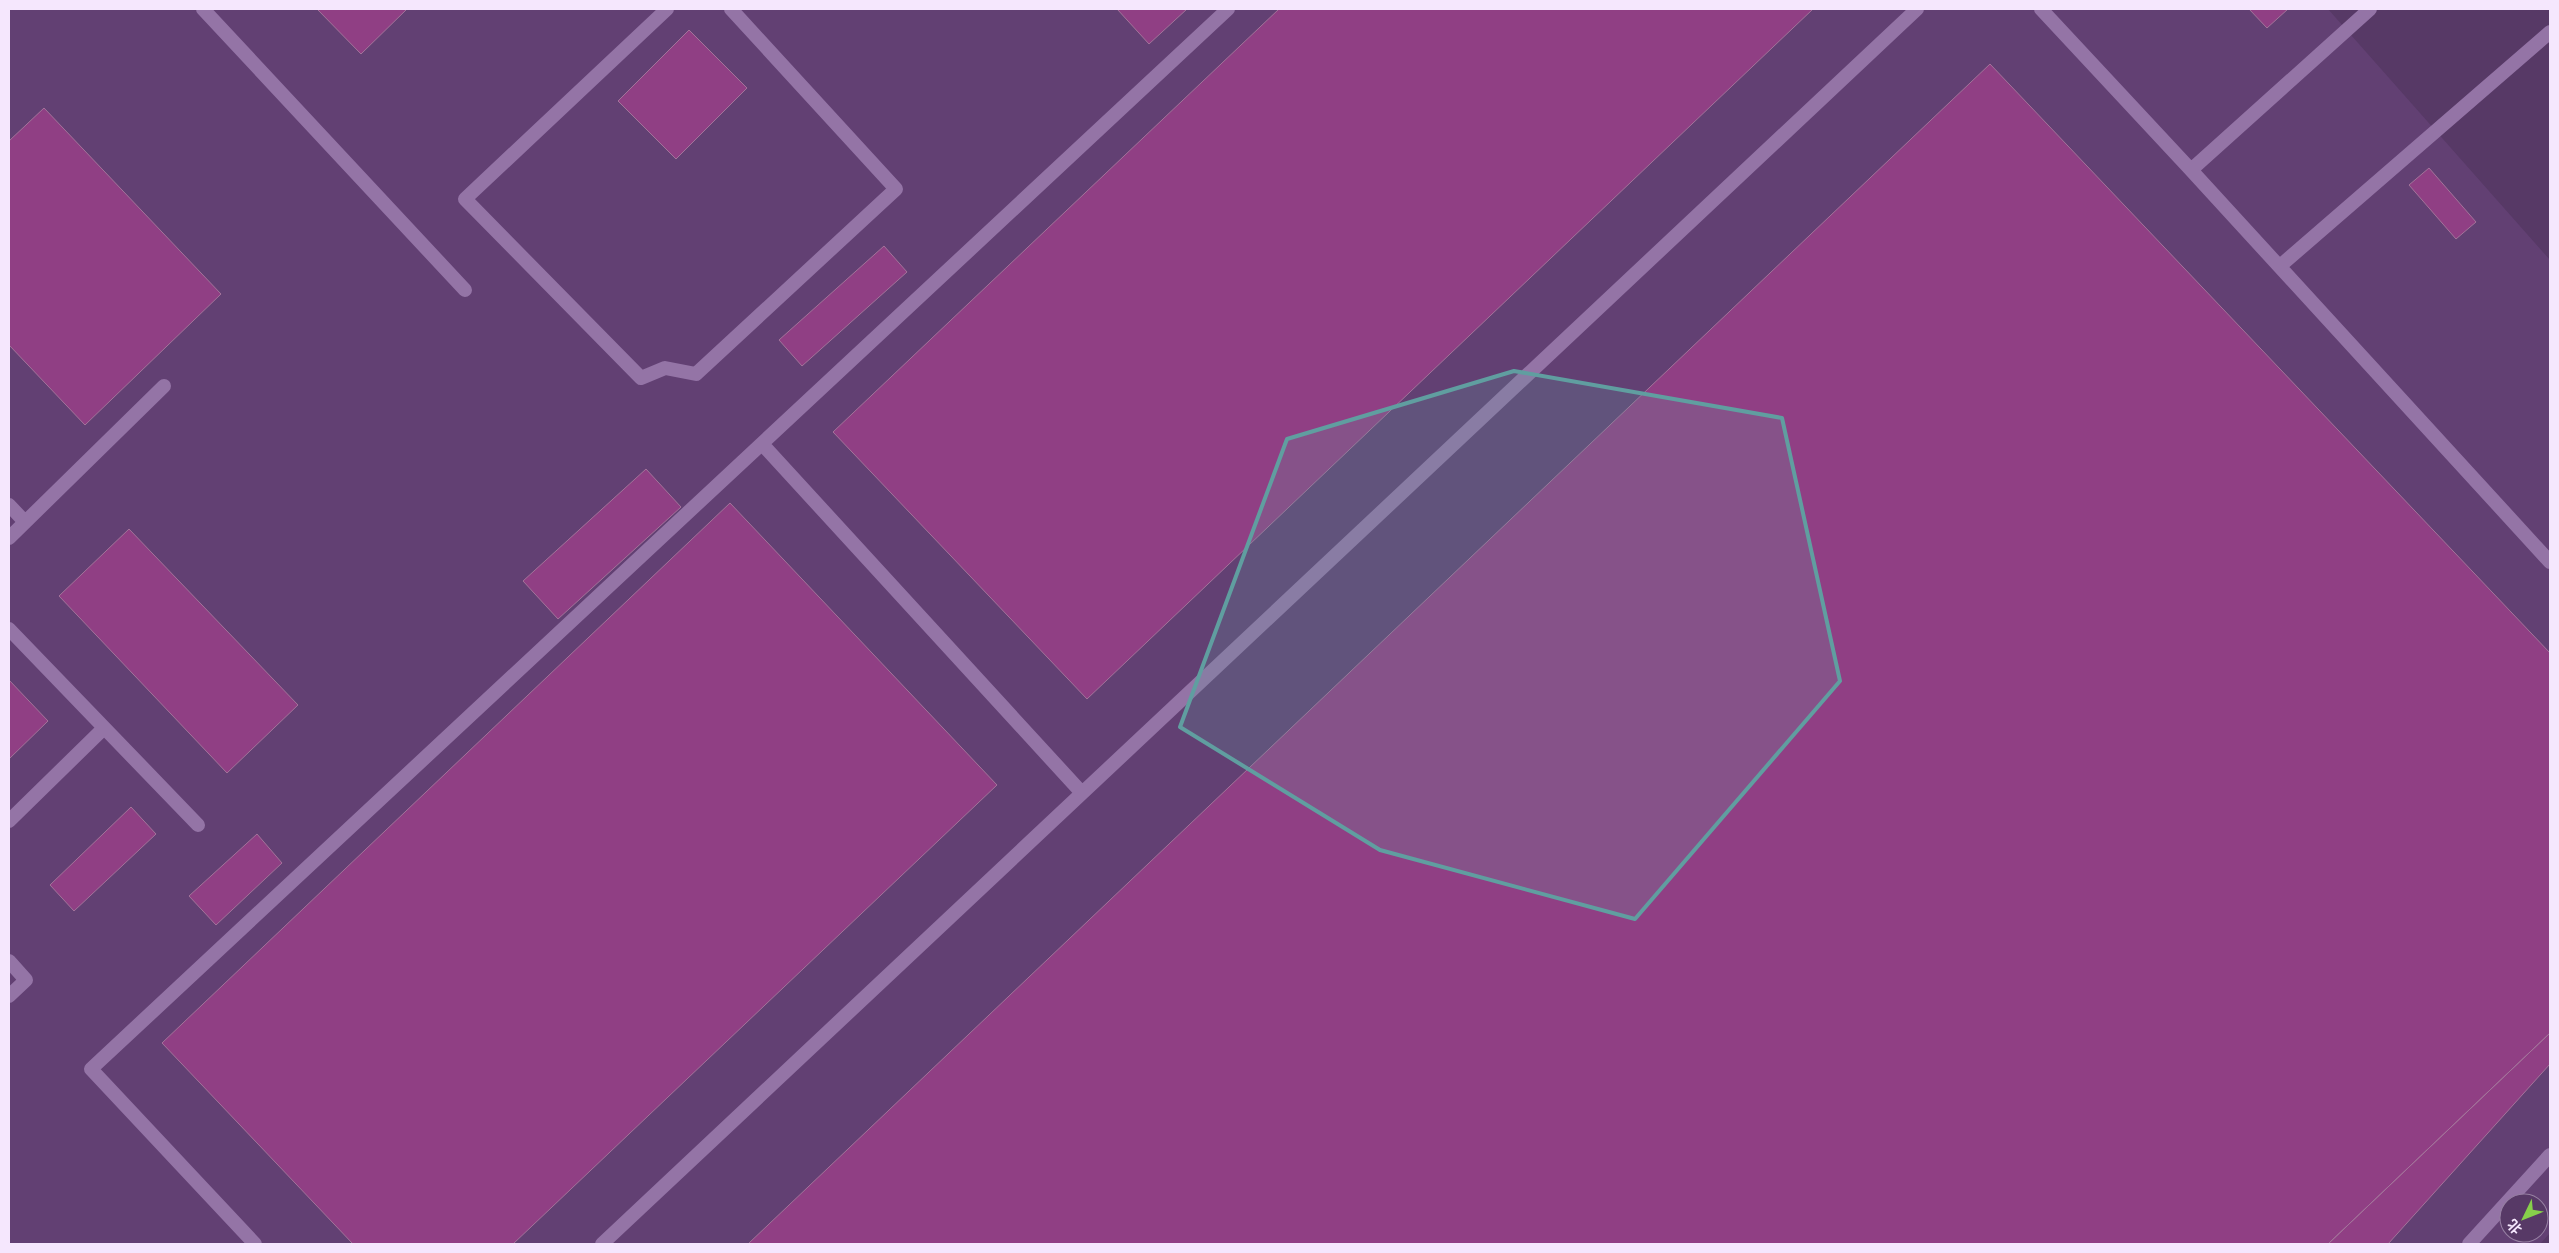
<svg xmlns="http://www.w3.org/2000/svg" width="2559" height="1253" font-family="Montserrat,'Noto Sans SC',sans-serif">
	<rect width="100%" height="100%" fill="#573966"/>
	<path fill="#624073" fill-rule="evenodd" d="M9 9H2328L2550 260V1233L2540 1244H9ZM2509 1203H2539V1233H2509Z"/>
	<path fill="#903f84" stroke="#a3739a" d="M317 9H407L361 54Z
		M1117 9H1187L1149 44Z
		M1279 9H1813L1087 699 833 432Z
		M2249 9H2288L2267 28Z
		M689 30 747 88 676 159 618 101Z
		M1990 64 2550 653V1033L2328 1244H748Z
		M44 108 221 294 85 425 9 345V141Z
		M2429 168 2476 222 2456 239 2409 185Z
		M884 246 907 272 802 366 779 340Z
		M646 469 681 507 558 619 523 581Z
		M730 503 997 785 513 1244H353L162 1043Z
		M129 529 298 705 227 773 59 596Z
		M9 680 48 721 9 759Z
		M131 807 156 834 74 911 50 885Z
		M257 834 282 863 216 925 189 896Z
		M2550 1033V1064L2388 1244H2328Z"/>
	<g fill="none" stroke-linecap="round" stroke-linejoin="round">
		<path stroke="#9474a6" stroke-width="14" d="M203 9 465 290
			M667 9 465 199 641 378 665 368 696 374 896 189 731 9
			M2041 9 2191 170 2370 9
			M2191 170 2550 562
			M2280 266 2550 32
			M763 445 1082 793
			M9 505 25 522
			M9 538 164 386
			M9 629 198 825
			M9 821 104 728
			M9 961 26 980 9 996
			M255 1244 91 1069 1228 9
			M602 1244 1917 9
			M2469 1244 2550 1155"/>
	</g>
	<path fill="#609ea0" fill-opacity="0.2" stroke="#609ea0" stroke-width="4" stroke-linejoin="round" d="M1514 371 1782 418 1840 681 1635 919 1380 850 1180 727 1287 439Z"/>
	<rect width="2559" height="1253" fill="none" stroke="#f5e7fd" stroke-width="20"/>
	<g transform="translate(2524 1218) rotate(227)"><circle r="24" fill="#573966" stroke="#967fa2"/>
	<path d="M0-4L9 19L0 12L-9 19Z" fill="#87cf4b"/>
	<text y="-8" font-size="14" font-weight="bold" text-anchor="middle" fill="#f5e7fd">北</text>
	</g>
</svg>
